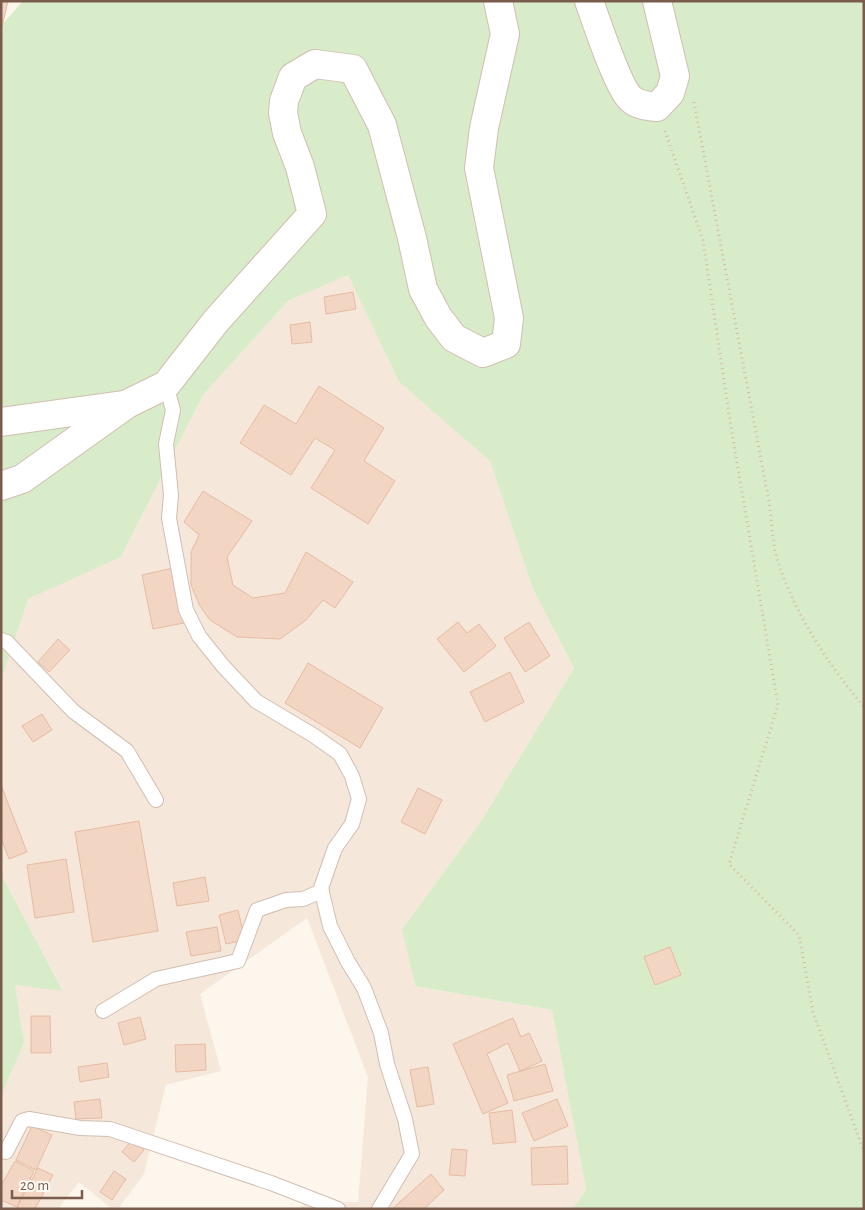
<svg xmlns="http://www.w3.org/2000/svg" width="865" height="1210" font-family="'Alegreya Sans',sans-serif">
	<rect width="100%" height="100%" fill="#fdf6ec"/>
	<path fill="#f5e8da" d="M348 275 399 382 490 461 533 589 574 668 480 823 402 929 415 986 552 1010 586 1189 573 1209H298L306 1203 358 1202 368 1077 307 918 200 994 221 1071 166 1085 144 1174 118 1209H112L79 1182 58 1209H1V1096L24 1043 15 985 63 990 1 874V681L28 598 121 557 203 395 288 301Z"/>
	<path fill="#d8ecc9" d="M23 1H864V1209H573L586 1189 552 1010 415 986 402 929 480 823 574 668 533 589 490 461 399 382 348 275 288 301 203 395 121 557 28 599 1 681V26Z
		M1 874 63 991 15 985 24 1043 1 1096Z"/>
	<path fill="#f3d5c3" stroke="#e6bba3" d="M1 1H8L2 27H1Z
		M353 292 356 309 326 314 324 297Z
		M310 322 312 342 292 344 290 325Z
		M319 386 384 428 364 461 395 481 368 524 311 488 335 450 315 438 291 475 240 443 264 405 296 424Z
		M203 491 252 521 227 557 233 585 253 598 285 593 306 552 353 582 335 608 323 600 306 620 280 639 237 637 210 620 200 606 191 585V552L199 535 184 522Z
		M173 568 184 623 153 629 142 575Z
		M458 622 467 633 479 624 496 646 464 672 437 639Z
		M529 622 550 656 525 672 504 638Z
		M58 639 70 650 49 672 38 662Z
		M308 663 383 708 360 748 285 703Z
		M510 672 524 702 485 722 470 692Z
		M42 714 52 730 33 742 22 726Z
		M1 785 27 852 9 859 1 838Z
		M418 788 442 800 425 834 401 822Z
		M139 821 158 931 93 942 75 832Z
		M66 859 74 912 35 918 27 865Z
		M205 877 209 901 177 906 173 883Z
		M238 910 245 940 226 944 219 915Z
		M217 927 221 951 191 956 186 932Z
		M670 947 681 975 655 985 644 957Z
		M31 1016H50L51 1053H31Z
		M140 1017 146 1039 124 1045 118 1023Z
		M513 1018 521 1037 529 1033 542 1061 520 1071 508 1043 487 1054 508 1103 483 1114 453 1044Z
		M205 1044 206 1070 176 1072 175 1045Z
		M107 1063 109 1077 80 1082 78 1067Z
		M545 1064 553 1091 514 1101 507 1075Z
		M428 1067 434 1104 417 1107 410 1070Z
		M100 1099 102 1118 76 1119 74 1102Z
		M557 1099 568 1126 534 1141 522 1113Z
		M512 1110 516 1142 493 1144 489 1113Z
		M32 1126 52 1135 36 1170 16 1160Z
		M132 1140 144 1150 134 1162 122 1152Z
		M567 1146 568 1184 532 1185 531 1148Z
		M452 1149 467 1150 465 1176 449 1175Z
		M15 1161 34 1171 17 1207 1 1200V1186Z
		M38 1168 53 1175 35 1209H20L17 1207Z
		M114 1171 126 1179 112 1200 100 1192Z
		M431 1174 444 1190 424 1209H392Z"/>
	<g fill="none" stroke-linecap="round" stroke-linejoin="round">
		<defs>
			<path id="lane" d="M166 385 173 410 166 444 171 495 169 518 186 610 199 636 223 666 256 701 313 735 340 754 352 776 359 799 352 824 335 848 321 888 330 926 348 962 364 988 381 1033 387 1064 405 1119 412 1154 379 1209
				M1 640 7 642 73 711 127 751 156 800
				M103 1011 156 979 238 961 257 910 286 900 303 899 322 891
				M6 1152 22 1121 29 1119 80 1128 110 1129 271 1183 338 1209"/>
			<path id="street" d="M589 1C596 20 618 88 631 99 638 105 647 106 657 107L670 93 675 76 657 1
				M1 422 123 405
				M1 486 22 479 127 404 166 385 216 321 312 214 300 167 287 133 283 113 284 101 293 77 315 64 353 69 382 125 412 238 423 289 438 317 454 338 483 353 506 344 509 318 479 168 484 128 505 34 498 1"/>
		</defs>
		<use href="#lane" stroke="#d1beb0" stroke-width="16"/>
		<use href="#street" stroke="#d1beb0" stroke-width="30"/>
		<path stroke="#d9b8a5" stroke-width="3" stroke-dasharray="1 4" stroke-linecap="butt" d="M694 102 769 502C772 521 772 544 778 562 796 616 828 664 864 707
			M665 131 703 240 731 427 778 705 729 864 799 935 813 1012 864 1152"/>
		<use href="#lane" stroke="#fff" stroke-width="14"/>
		<use href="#street" stroke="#fff" stroke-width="28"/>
	</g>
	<rect width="865" height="1210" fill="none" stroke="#7a5c4d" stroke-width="5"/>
	<path d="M12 1190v8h70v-8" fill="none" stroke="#7a5c4d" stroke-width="2.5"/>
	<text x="20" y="1190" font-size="15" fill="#7a5c4d" stroke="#fffaf3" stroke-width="4" paint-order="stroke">20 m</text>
</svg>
